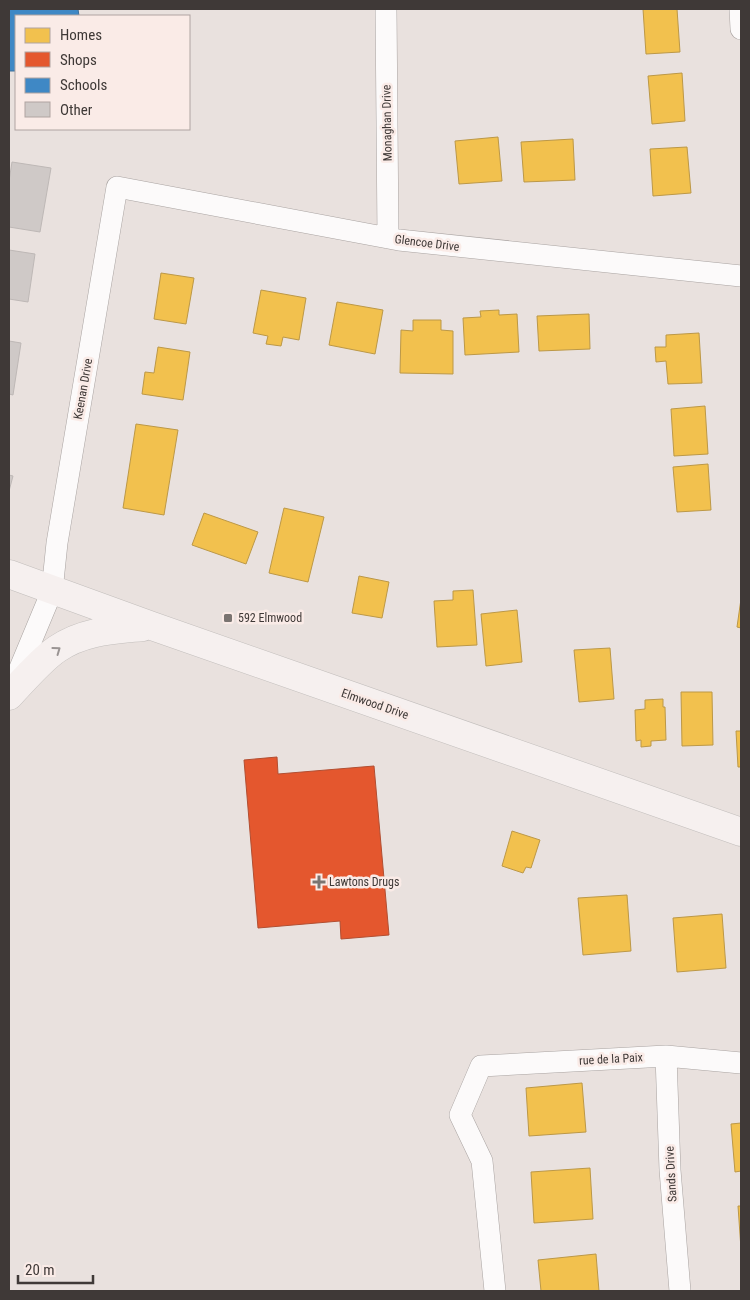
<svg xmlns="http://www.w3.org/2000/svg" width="750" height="1300" font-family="'Roboto Condensed',sans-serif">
	<rect width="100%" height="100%" fill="#e9e1de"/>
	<path fill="#f2c14e" stroke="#bc9847" d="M643 9H677L680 52 646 54Z
		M682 73 685 121 652 124 648 76Z
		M498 137 502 181 459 184 455 141Z
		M573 139 575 180 524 182 521 142Z
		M687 147 691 193 653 196 650 149Z
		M161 273 194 278 186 324 154 319Z
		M261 290 306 298 299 340 283 337 281 346 266 344 268 336 253 333Z
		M337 302 383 310 375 354 329 345Z
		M499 310V315L517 314 519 352 465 355 463 318 481 317 480 311Z
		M589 314 590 349 539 351 537 316Z
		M413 320H441V330L453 331V374L400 373 401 330 413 331Z
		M699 333 702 383 668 384 666 361 656 362 655 347H666V335Z
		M158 347 190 352 183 400 142 394 145 372 154 373Z
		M705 406 708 454 674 456 671 409Z
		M136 424 178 430 164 515 123 508Z
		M708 464 711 510 677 512 673 467Z
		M284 508 324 517 308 582 269 573Z
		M204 513 258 532 246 564 192 545Z
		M359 576 389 582 382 618 352 613Z
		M473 590 477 645 437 647 434 601 453 600V591Z
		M741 599V628L737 627Z
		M517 610 522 662 486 666 481 614Z
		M610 648 614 699 579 702 574 650Z
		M681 692H712L713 745 682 746Z
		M663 699V707H665L666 740 651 741V746L641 747V740L636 741 635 710 645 709V700Z
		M736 731H741V767H738Z
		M512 831 540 840 531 868 526 867 523 873 502 866Z
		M627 895 631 951 583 955 578 898Z
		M722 914 726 968 677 972 673 918Z
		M582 1083 586 1132 529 1136 526 1088Z
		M741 1123V1171L735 1172 731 1124Z
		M590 1168 593 1219 534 1223 531 1172Z
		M738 1206H741V1249Z
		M596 1254 599 1291H541L538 1260Z"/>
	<path fill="#e4572e" stroke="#b24e31" d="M277 757 278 774 374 766 389 935 341 939 340 921 258 928 244 760Z"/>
	<path fill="#3f88c5" stroke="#3f709a" d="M9 9H78L79 16H16V71H9Z"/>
	<path fill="#cfc9c7" stroke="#beb8b6" d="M12 162 51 168 40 232 9 227V181Z
		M9 250 35 254 28 302 9 299Z
		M9 341 21 343 13 395 9 394Z
		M9 475 13 476 9 491Z"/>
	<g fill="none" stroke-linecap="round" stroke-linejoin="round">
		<defs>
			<path id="minor" d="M386 9 388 238
				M740 9 741 29
				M12 687 52 591 57 543 117 187 399 240 741 276
				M666 1056 670 1170 680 1291
				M495 1291 482 1161 460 1115 481 1066 666 1056 741 1063"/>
			<path id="primary" d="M9 574 152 626 741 832
				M9 696C22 682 42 659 57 649 83 631 113 630 143 627"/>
		</defs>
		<use href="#minor" stroke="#a9a3a1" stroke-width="22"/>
		<use href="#primary" stroke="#c2bebc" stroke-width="29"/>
		<use href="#minor" stroke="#fcfafa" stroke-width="21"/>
		<use href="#primary" stroke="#f6f0ef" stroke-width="28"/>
	</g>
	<defs><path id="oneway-chevron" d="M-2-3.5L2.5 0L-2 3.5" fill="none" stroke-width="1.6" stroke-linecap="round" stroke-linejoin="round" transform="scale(1.25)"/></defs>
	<use stroke="#9a9493" href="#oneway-chevron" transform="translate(57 650) rotate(-36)"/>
	<g fill="#7a7471" stroke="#faebe7" stroke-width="2">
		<rect x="223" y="613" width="10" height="10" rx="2.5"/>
		<path d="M316.5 874.5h5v5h5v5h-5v5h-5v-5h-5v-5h5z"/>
	</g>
	<g text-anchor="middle" stroke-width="5" stroke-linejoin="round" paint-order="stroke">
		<g font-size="12" fill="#3f3937" stroke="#faebe7">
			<text transform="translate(387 123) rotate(-91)" y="4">Monaghan Drive</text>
			<text transform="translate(427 243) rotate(7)" y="4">Glencoe Drive</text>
			<text transform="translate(83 389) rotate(-80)" y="4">Keenan Drive</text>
			<text transform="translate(375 704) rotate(19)" y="4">Elmwood Drive</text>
			<text transform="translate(611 1059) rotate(-3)" y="4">rue de la Paix</text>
			<text transform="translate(671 1174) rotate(-93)" y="4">Sands Drive</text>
		</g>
		<g font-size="12" fill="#3f3937" stroke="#faebe7" text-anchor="start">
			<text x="238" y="622">592 Elmwood</text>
			<text x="329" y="886">Lawtons Drugs</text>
		</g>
	</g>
	<rect width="750" height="1300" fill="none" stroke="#3f3937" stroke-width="20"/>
	<rect x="15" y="15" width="175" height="115" fill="#faebe7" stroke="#afa4a1"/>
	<rect x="25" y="28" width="25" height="15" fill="#f2c14e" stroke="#afa4a1"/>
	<text x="60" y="40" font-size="15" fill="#3f3937">Homes</text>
	<rect x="25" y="52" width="25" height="15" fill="#e4572e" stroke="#afa4a1"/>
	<text x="60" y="65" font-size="15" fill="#3f3937">Shops</text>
	<rect x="25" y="78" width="25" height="15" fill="#3f88c5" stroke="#afa4a1"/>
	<text x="60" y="90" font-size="15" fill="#3f3937">Schools</text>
	<rect x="25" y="102" width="25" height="15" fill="#cfc9c7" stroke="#afa4a1"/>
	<text x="60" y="115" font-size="15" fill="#3f3937">Other</text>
	<path d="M18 1275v8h75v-8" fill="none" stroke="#3f3937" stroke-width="2.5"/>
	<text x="25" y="1275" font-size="15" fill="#3f3937" stroke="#faebe7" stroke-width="4" paint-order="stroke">20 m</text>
</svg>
